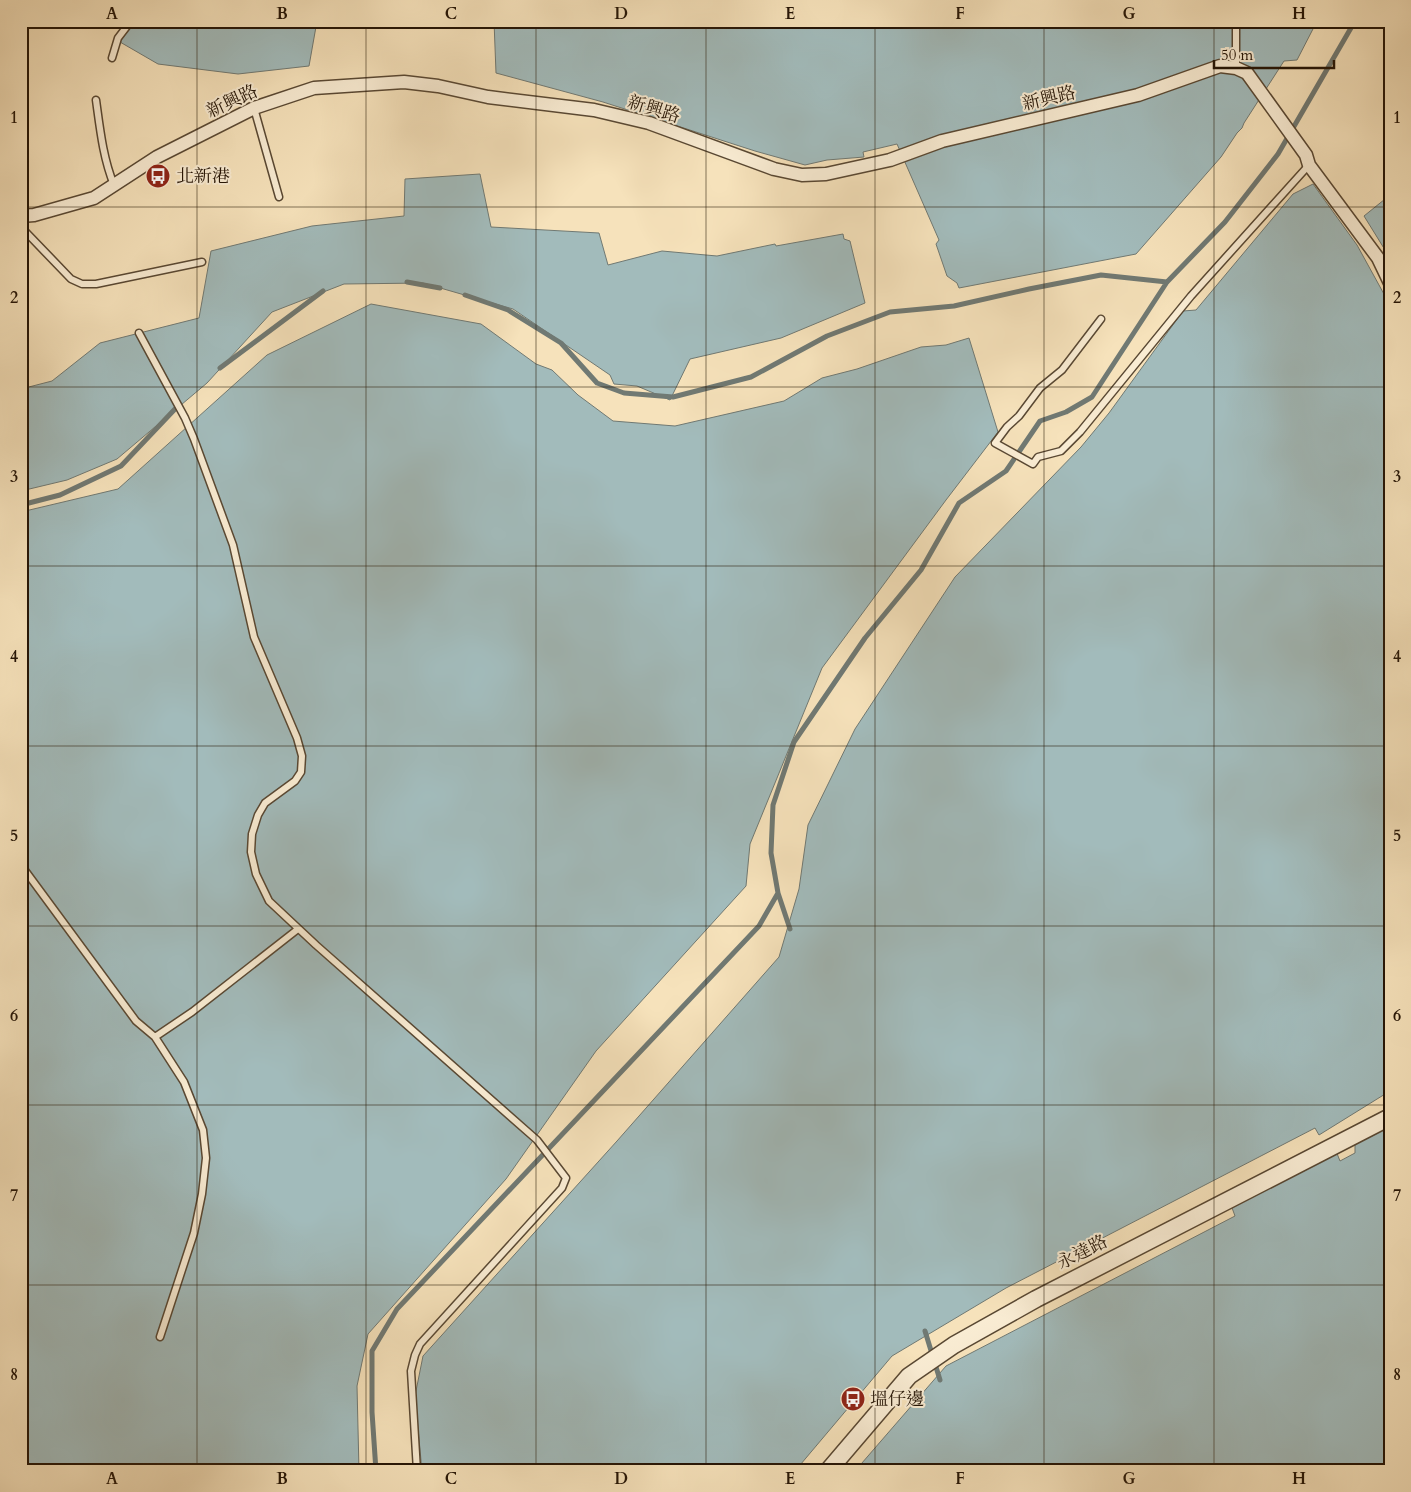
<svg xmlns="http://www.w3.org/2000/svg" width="1411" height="1492" font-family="Cardo,'Noto Serif TC',serif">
	<rect width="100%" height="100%" fill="#f6e2bb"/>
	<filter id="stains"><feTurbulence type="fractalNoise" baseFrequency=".004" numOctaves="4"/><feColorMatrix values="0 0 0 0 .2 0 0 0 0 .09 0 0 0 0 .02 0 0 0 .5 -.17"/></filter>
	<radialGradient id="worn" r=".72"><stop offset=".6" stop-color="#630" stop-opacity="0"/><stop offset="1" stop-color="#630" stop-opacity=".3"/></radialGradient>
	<path fill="#a2bbbb" stroke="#707973" d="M122 21H317L309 66 238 74 158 64 120 42Z
		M494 21H1320L1314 27 1297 60 1284 61 1244 123 1242 128 1237 133 1221 157 1136 254 959 288 957 283 947 276 936 244 939 240 897 144 863 152 864 157 827 160 805 165 755 151 603 102 496 73Z
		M480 174 491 227 599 233 608 265 662 251 717 256 775 244 776 246 843 234 844 239 850 241 865 303 781 338 690 359 670 400 637 386 614 384 610 375 513 309 423 283 344 284 272 312 207 383 117 459 67 480 21 491V389L52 381 100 343 199 318 211 251 312 226 404 216 405 179Z
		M1313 184 1357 245 1390 305V1091L1319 1135 1315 1128 1006 1288 892 1356 795 1471H422L415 1396 423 1356 617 1141 779 957 799 889 808 825 855 729 955 577 1081 447 1109 413 1183 311 1196 310 1293 194Z
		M1390 195V258L1364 216Z
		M371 304 481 324 536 364 552 370 578 395 613 421 675 426 784 401 822 378 857 369 921 347 946 345 969 338 998 432 946 500 822 668 750 844 746 886 596 1051 506 1179 368 1334 357 1386 359 1471H21V512L118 489 267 355Z
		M1390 1124V1471H855L946 1366 1235 1216 1231 1205 1336 1151 1340 1161 1355 1153V1142Z"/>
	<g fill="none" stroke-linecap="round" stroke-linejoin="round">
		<path stroke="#707973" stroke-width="5" d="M407 282 440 288
			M465 295 508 310 561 343 597 383 624 393 673 397 751 377 827 336 890 312 954 306 1029 289 1101 275 1167 282
			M220 368 323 291
			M21 505 60 495 121 466 175 409
			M778 893 790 929
			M925 1331 940 1380
			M376 1471 372 1412V1351L397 1309 759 926 778 893 771 853 773 805 794 742 865 638 921 570 959 503 1006 471 1040 421 1066 412 1092 397 1167 282 1225 222 1278 154 1355 21"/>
		<defs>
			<path id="service" d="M1236 21V68
				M112 58 118 38 131 21
				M96 100C100 129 103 158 114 185
				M254 108 279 197
				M21 227 71 279 82 284H96L202 262
				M1101 319 1062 370 1040 388 1019 416 1007 427 995 443 1033 464 1038 457 1061 451 1080 432 1191 296 1309 165
				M139 333 185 418 194 439 233 545 254 637 297 738 302 756 301 772 295 781 265 803 258 815 252 834 251 852 256 874 269 901 316 945 537 1140 566 1178 562 1188 420 1344 415 1355 411 1371 417 1471
				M21 865 136 1021 155 1037 184 1082 203 1130 206 1158 202 1194 194 1233 160 1337
				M155 1037 192 1012 298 929"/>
			<path id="minor" d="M21 216 34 215 94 198 157 157 254 108 314 88 404 82 438 86 488 97 594 110 649 123 774 169 802 175 826 174 890 160 942 141 1138 95 1220 66 1236 68 1247 73 1306 155 1309 165 1378 258 1390 283"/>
			<path id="tertiary" d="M828 1471 909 1376 954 1345 1036 1299 1390 1117"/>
		</defs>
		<use href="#service" stroke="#594833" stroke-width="9"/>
		<use href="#minor" stroke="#594833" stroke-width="15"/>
		<use href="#tertiary" stroke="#594833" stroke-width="19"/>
		<use href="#service" stroke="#f9ecd3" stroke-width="6"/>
		<use href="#minor" stroke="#f9ecd3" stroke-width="12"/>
		<use href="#tertiary" stroke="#f9ecd3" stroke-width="16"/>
	</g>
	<path fill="none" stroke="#251506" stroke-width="1" stroke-opacity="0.55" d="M197 21V1471M366 21V1471M536 21V1471M706 21V1471M875 21V1471M1044 21V1471M1214 21V1471M21 207H1390M21 387H1390M21 566H1390M21 746H1390M21 926H1390M21 1105H1390M21 1285H1390"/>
	<defs>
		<symbol id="bus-disc" viewBox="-11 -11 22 22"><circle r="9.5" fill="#8f2418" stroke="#f9ecd3"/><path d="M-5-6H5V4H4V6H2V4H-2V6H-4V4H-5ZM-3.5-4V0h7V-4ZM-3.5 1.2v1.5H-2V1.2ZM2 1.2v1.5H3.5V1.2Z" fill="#fff"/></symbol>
	</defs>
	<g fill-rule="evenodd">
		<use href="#bus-disc" x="144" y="162" width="28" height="28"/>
		<use href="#bus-disc" x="839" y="1385" width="28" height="28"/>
	</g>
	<g text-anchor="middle" stroke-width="4" stroke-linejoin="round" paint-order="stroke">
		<g font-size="18" fill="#251506" stroke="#f9ecd3">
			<text transform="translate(1049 98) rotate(-13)" y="6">新興路</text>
			<text transform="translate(232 101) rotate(-25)" y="6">新興路</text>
			<text transform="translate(654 109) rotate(17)" y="6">新興路</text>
			<text transform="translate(1082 1252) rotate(-27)" y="6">永達路</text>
		</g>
		<g font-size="18" fill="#251506" stroke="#f9ecd3" text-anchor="start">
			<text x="176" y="182">北新港</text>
			<text x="870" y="1405">塭仔邊</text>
		</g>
	</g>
	<rect width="1411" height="1492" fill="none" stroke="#f6e2bb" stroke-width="55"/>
	<path d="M1214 60v8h120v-8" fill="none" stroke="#251506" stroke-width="2.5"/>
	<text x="1221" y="60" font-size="15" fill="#251506" stroke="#f9ecd3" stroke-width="4" paint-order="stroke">50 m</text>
	<rect x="28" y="28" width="1356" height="1436" fill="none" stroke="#251506" stroke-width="2"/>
	<g font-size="16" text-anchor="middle" font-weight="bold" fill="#251506">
		<text x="112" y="19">A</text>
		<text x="282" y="19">B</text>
		<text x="451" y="19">C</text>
		<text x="621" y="19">D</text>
		<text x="790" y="19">E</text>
		<text x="960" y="19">F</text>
		<text x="1129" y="19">G</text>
		<text x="1299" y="19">H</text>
		<text x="14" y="123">1</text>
		<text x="1397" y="123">1</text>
		<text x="14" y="303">2</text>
		<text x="1397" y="303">2</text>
		<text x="14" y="482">3</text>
		<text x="1397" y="482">3</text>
		<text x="14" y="662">4</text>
		<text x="1397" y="662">4</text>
		<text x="14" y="841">5</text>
		<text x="1397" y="841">5</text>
		<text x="14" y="1021">6</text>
		<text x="1397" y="1021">6</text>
		<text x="14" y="1201">7</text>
		<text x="1397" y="1201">7</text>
		<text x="14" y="1380">8</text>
		<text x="1397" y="1380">8</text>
		<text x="112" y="1484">A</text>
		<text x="282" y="1484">B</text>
		<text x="451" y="1484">C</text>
		<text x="621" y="1484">D</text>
		<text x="790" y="1484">E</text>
		<text x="960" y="1484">F</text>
		<text x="1129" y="1484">G</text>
		<text x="1299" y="1484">H</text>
	</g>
	<rect width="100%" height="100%" filter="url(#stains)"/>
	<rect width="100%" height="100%" fill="url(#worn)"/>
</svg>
